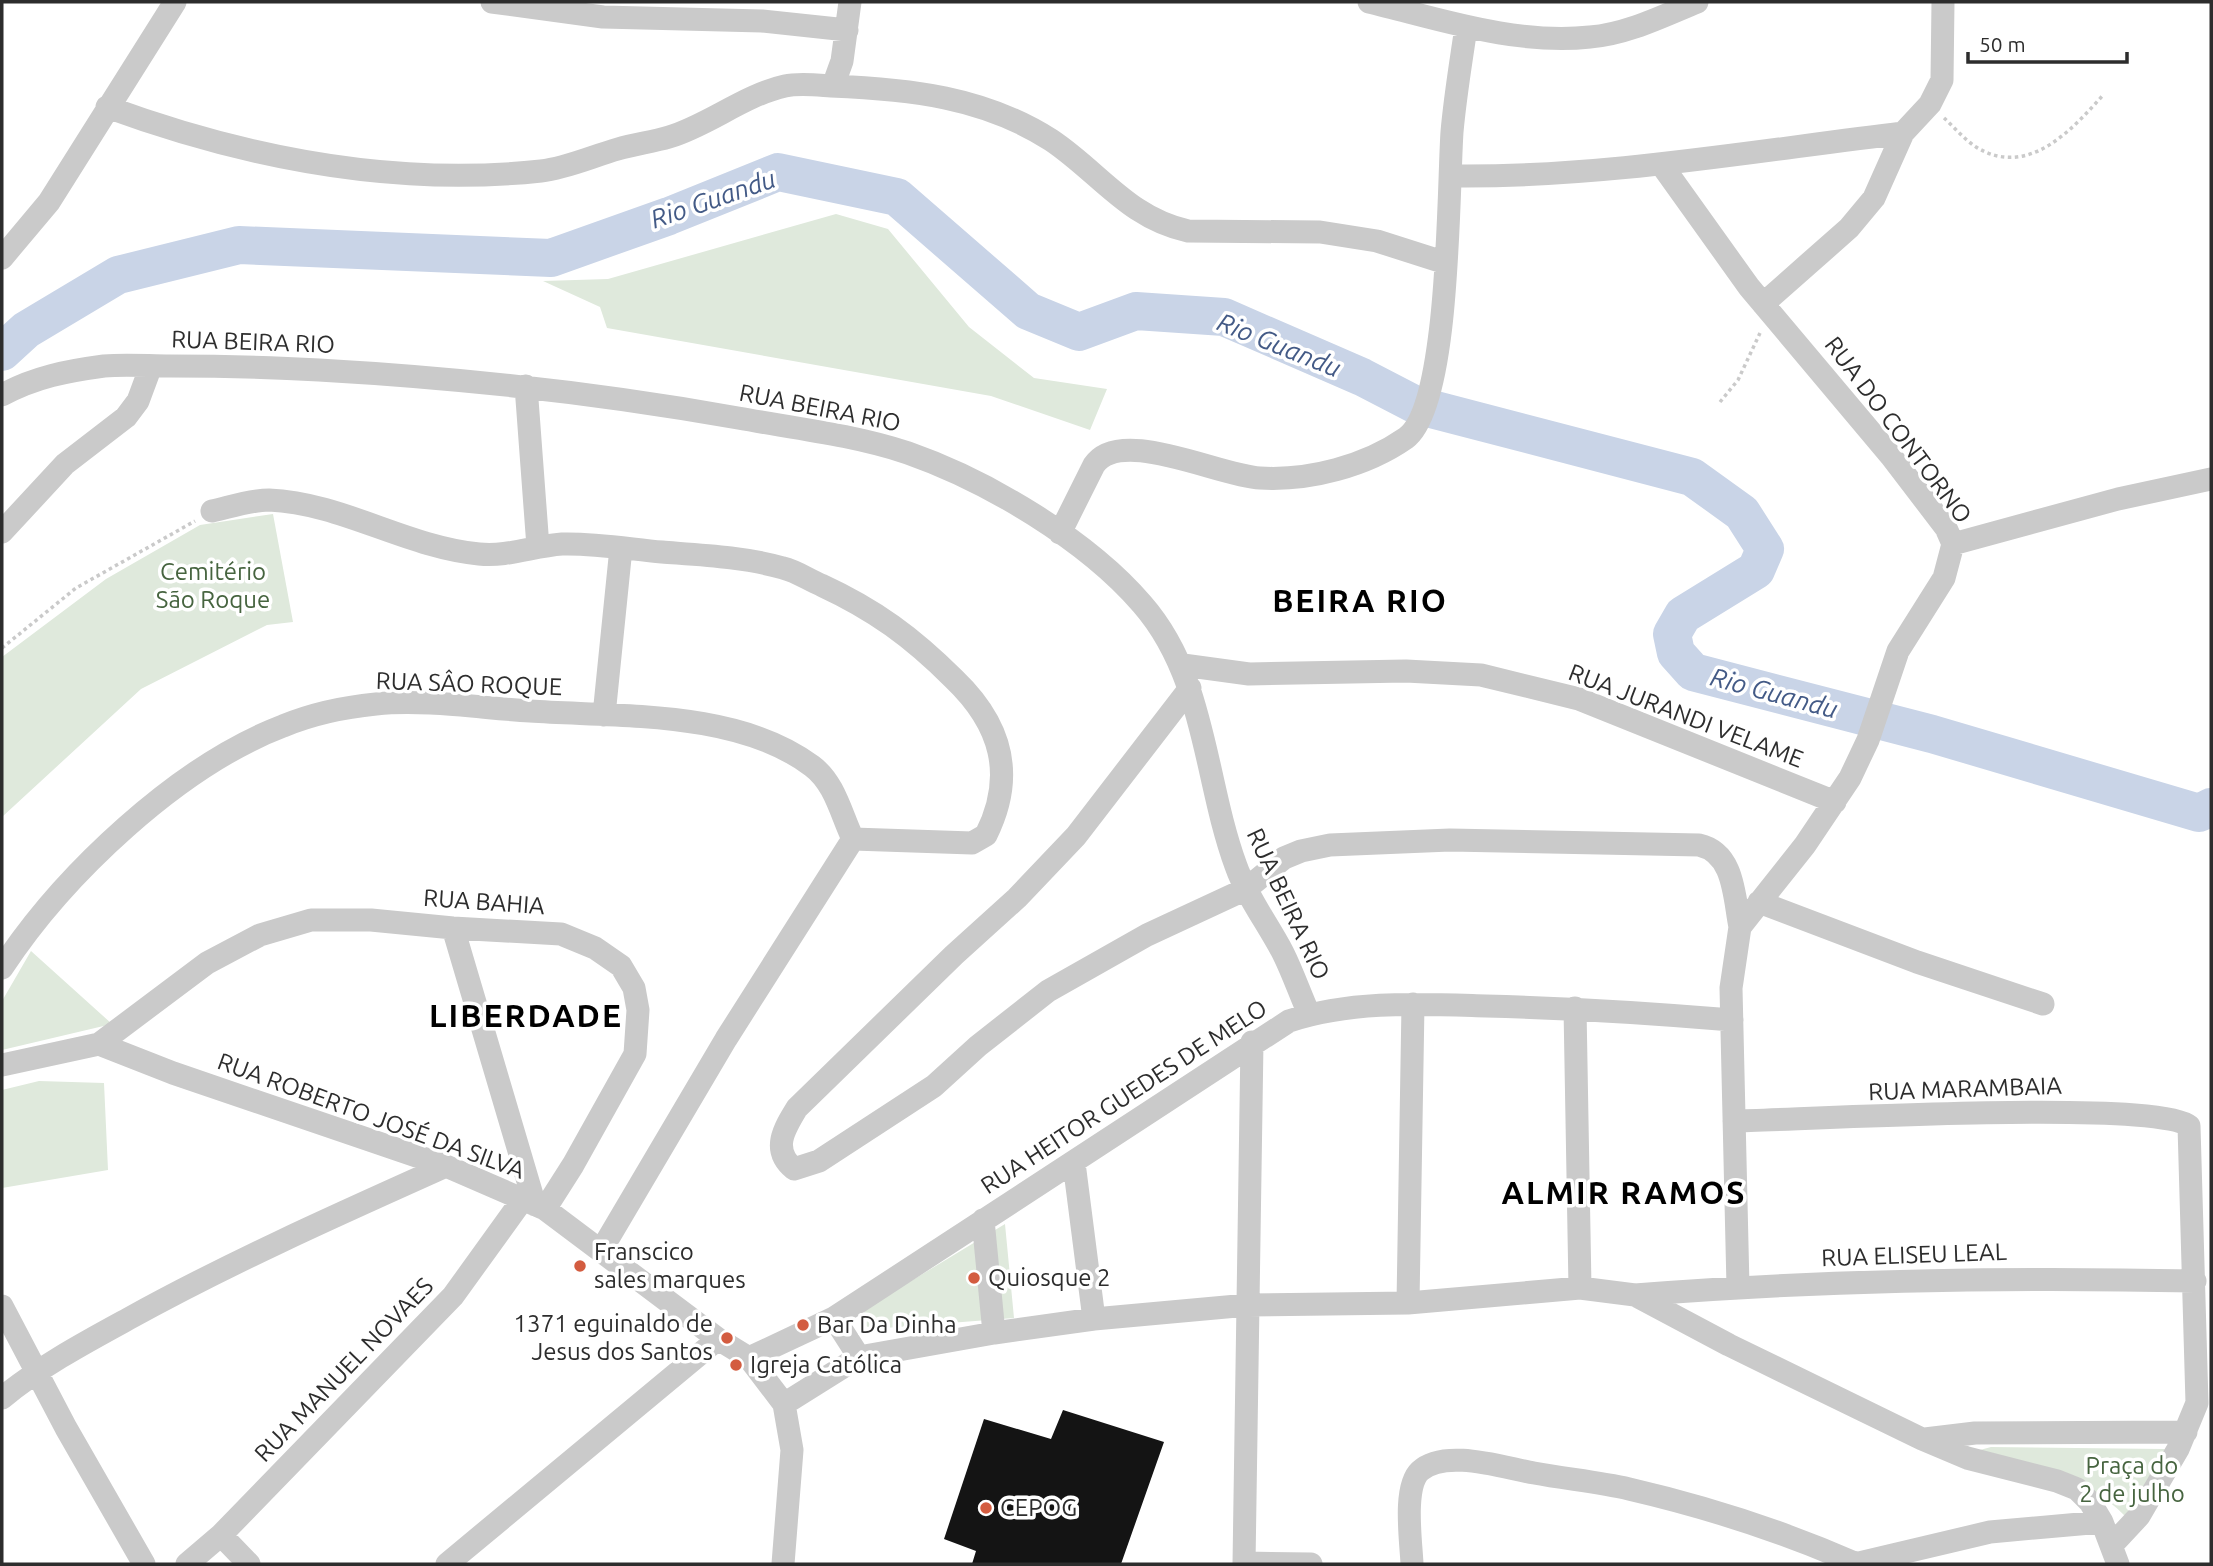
<svg xmlns="http://www.w3.org/2000/svg" width="2213" height="1566" font-family="Ubuntu,sans-serif">
	<rect width="100%" height="100%" fill="#fff"/>
	<path fill="#dfe9dc" d="M836 214 888 229 969 327 1034 378 1107 389 1090 430 991 396 607 328 600 307 543 281 608 279Z
		M273 514 293 622 267 625 141 689 2 817V657L106 579 200 525Z
		M31 951 112 1024 2 1050V1001Z
		M39 1081 104 1083 108 1170 2 1188V1090Z
		M1005 1224 1014 1318 872 1329 864 1325 863 1313 873 1304Z
		M1991 1447 2164 1449 2173 1455 2127 1518C2090 1478 2030 1467 1980 1450Z"/>
	<g fill="none" stroke-linecap="round" stroke-linejoin="round">
		<path stroke="#c9d4e7" stroke-width="38" d="M2 352 26 330 118 275 239 245 551 258 669 216 778 172 897 197 1028 311 1079 332 1136 311 1224 317 1362 377 1416 405 1692 477 1742 513 1765 549 1756 570 1683 615 1672 634 1676 653 1693 672 1932 734 2199 813 2211 807"/>
	</g>
	<path fill="#141414" d="M1063 1410 1164 1442 1121 1564H972L976 1551 944 1539 984 1419 1051 1439Z"/>
	<g fill="none" stroke-linecap="round" stroke-linejoin="round">
		<path stroke="#cacaca" stroke-width="3.5" stroke-dasharray="3.5 3.5" stroke-linecap="butt" d="M1944 118C1954 127 1965 140 1976 147 2028 179 2072 130 2104 94
			M1720 402 1738 380 1760 333
			M2 648 76 588 195 521"/>
		<path stroke="#cacaca" stroke-width="23" d="M492 2 603 17 762 21 847 30
			M1369 2C1440 19 1515 45 1590 37 1627 34 1663 16 1697 2
			M833 86 842 61 850 2
			M107 107C246 158 392 187 541 171 567 168 593 156 618 149 635 144 652 142 669 137 709 125 744 95 785 86 799 83 816 85 831 86 909 89 984 97 1051 140 1099 172 1128 218 1188 231L1320 232 1377 241 1446 263
			M1661 164 1749 287 1891 456 1946 528 1953 544 1944 578 1898 651 1868 740 1850 778 1805 845 1740 927 1731 988 1738 1287
			M1451 176C1602 178 1753 151 1903 133
			M2 258 49 202 175 2
			M1763 304 1849 228 1874 198 1903 133 1930 104 1942 80 1943 2
			M526 386 538 547
			M2 395C35 377 67 371 104 366 126 364 149 366 170 366 220 366 269 367 319 370 460 378 599 393 738 418 793 428 854 435 908 453 988 481 1087 540 1142 604 1206 677 1204 779 1236 866 1247 897 1268 924 1283 953 1293 973 1300 994 1309 1014
			M212 511C230 507 251 500 269 500 342 503 406 547 479 554 508 557 533 546 562 544 595 543 629 549 662 552 701 555 745 557 783 568 796 571 809 580 821 585 875 610 912 637 954 679 1001 724 1016 775 986 835L972 843 853 839
			M2 532 65 464 126 417 138 401 151 366
			M1060 533 1094 465C1120 426 1219 476 1260 478 1309 481 1366 466 1406 438 1450 406 1448 190 1452 132 1455 97 1461 62 1466 27
			M1953 544 2118 499 2211 479
			M1183 665 1249 674 1406 671 1481 675 1579 699 1835 802
			M1190 688 1076 836 1017 898 954 955 797 1108C784 1129 771 1150 794 1169L819 1161 934 1086 978 1046 1048 991 1147 935 1246 889 1284 858 1301 851 1330 845 1450 840 1699 845C1735 853 1734 898 1740 927
			M604 715 621 548
			M1759 902 1917 962 2043 1004
			M453 928 535 1205
			M2 968C63 875 178 766 283 726 312 714 345 707 376 704 424 699 481 708 530 711 618 717 738 710 812 766 835 783 841 814 853 839
			M1575 1008 1580 1288
			M99 1044 173 1073 446 1166 545 1209 718 1339 749 1358 784 1404 792 1450 783 1564
			M2 1065 99 1044 207 963 260 935 311 920H371L453 928 561 934 595 948 621 966 634 988 638 1010 635 1054 573 1165 545 1209
			M1734 1121C1798 1120 2158 1099 2189 1126L2197 1403 2178 1449 2139 1516 2113 1544
			M1074 1163 1094 1319
			M983 1220 994 1333
			M602 1249 726 1039 853 839
			M1635 1295C1821 1280 2008 1277 2195 1281
			M1408 1303 1413 1004
			M2 1306 66 1428 144 1564
			M834 1318 859 1357
			M749 1358 834 1318 1289 1021C1352 1000 1421 1004 1486 1006 1568 1008 1650 1013 1732 1020
			M2 1398C41 1366 84 1343 128 1319 231 1262 339 1214 446 1166
			M784 1404 859 1357 994 1333 1094 1319 1248 1305 1408 1303 1580 1288 1635 1295 1729 1345 1922 1439 1967 1458 2057 1481 2077 1489 2090 1502 2102 1522 2118 1564
			M1925 1439 1975 1433 2186 1432
			M221 1535 249 1564
			M1244 1563 1311 1564
			M187 1564 221 1535 453 1296 523 1199
			M447 1564 718 1339
			M1244 1564 1252 1042
			M1412 1564C1411 1541 1403 1487 1420 1471 1445 1448 1504 1468 1534 1473 1566 1479 1598 1482 1629 1489 1707 1507 1784 1532 1857 1564
			M1855 1564 1990 1532 2102 1522"/>
	</g>
	<g fill="#d35c40" stroke="#fff" stroke-width="2.5">
		<circle cx="580" cy="1266" r="7"/>
		<circle cx="974" cy="1278" r="7"/>
		<circle cx="803" cy="1325" r="7"/>
		<circle cx="727" cy="1338" r="7"/>
		<circle cx="736" cy="1365" r="7"/>
		<circle cx="986" cy="1508" r="7"/>
	</g>
	<g text-anchor="middle" stroke-width="7" stroke-linejoin="round" paint-order="stroke">
		<g font-size="24" fill="#2d2d2d" stroke="#fff">
			<text transform="translate(253 342) rotate(2)" y="8">RUA BEIRA RIO</text>
			<text transform="translate(820 408) rotate(11)" y="8">RUA BEIRA RIO</text>
			<text transform="translate(1898 430) rotate(53)" y="8">RUA DO CONTORNO</text>
			<text transform="translate(469 684) rotate(2)" y="8">RUA SÂO ROQUE</text>
			<text transform="translate(1686 716) rotate(21)" y="8">RUA JURANDI VELAME</text>
			<text transform="translate(484 902) rotate(4)" y="8">RUA BAHIA</text>
			<text transform="translate(1288 904) rotate(65)" y="8">RUA BEIRA RIO</text>
			<text transform="translate(1965 1089) rotate(-2)" y="8">RUA MARAMBAIA</text>
			<text transform="translate(1124 1097) rotate(-33)" y="8">RUA HEITOR GUEDES DE MELO</text>
			<text transform="translate(371 1116) rotate(20)" y="8">RUA ROBERTO JOSÉ DA SILVA</text>
			<text transform="translate(1914 1255) rotate(-2)" y="8">RUA ELISEU LEAL</text>
			<text transform="translate(344 1370) rotate(-46)" y="8">RUA MANUEL NOVAES</text>
		</g>
		<g font-size="24" fill="#46643f" stroke="#fff">
			<text x="213" y="580">Cemitério<tspan x="213" dy="28">São Roque</tspan></text>
			<text x="2132" y="1474">Praça do<tspan x="2132" dy="28">2 de julho</tspan></text>
		</g>
		<g font-size="24" fill="#2d2d2d" stroke="#fff" text-anchor="start">
			<text x="594" y="1260">Franscico<tspan x="594" dy="28">sales marques</tspan></text>
			<text x="988" y="1286">Quiosque 2</text>
			<text x="713" y="1332" text-anchor="end">1371 eguinaldo de<tspan x="713" dy="28">Jesus dos Santos</tspan></text>
			<text x="817" y="1333">Bar Da Dinha</text>
			<text x="750" y="1373">Igreja Católica</text>
			<text x="1000" y="1516">CEPOG</text>
		</g>
		<g font-size="26" font-style="italic" fill="#435a86" stroke="#fff">
			<text transform="translate(713 199) rotate(-19)" y="9">Rio Guandu</text>
			<text transform="translate(1279 345) rotate(22)" y="9">Rio Guandu</text>
			<text transform="translate(1774 693) rotate(15)" y="9">Rio Guandu</text>
		</g>
		<g font-size="32" font-weight="bold" letter-spacing="2" fill="#000" stroke="#fff">
			<text x="1360" y="612">BEIRA RIO</text>
			<text x="526" y="1027">LIBERDADE</text>
			<text x="1624" y="1204">ALMIR RAMOS</text>
		</g>
	</g>
	<rect width="2213" height="1566" fill="none" stroke="#2d2d2d" stroke-width="7"/>
	<path d="M1968 52v10h159v-10" fill="none" stroke="#2d2d2d" stroke-width="3.5"/>
	<text x="1979" y="52" font-size="21" fill="#2d2d2d" stroke="#ffffff" stroke-width="5" paint-order="stroke">50 m</text>
</svg>
